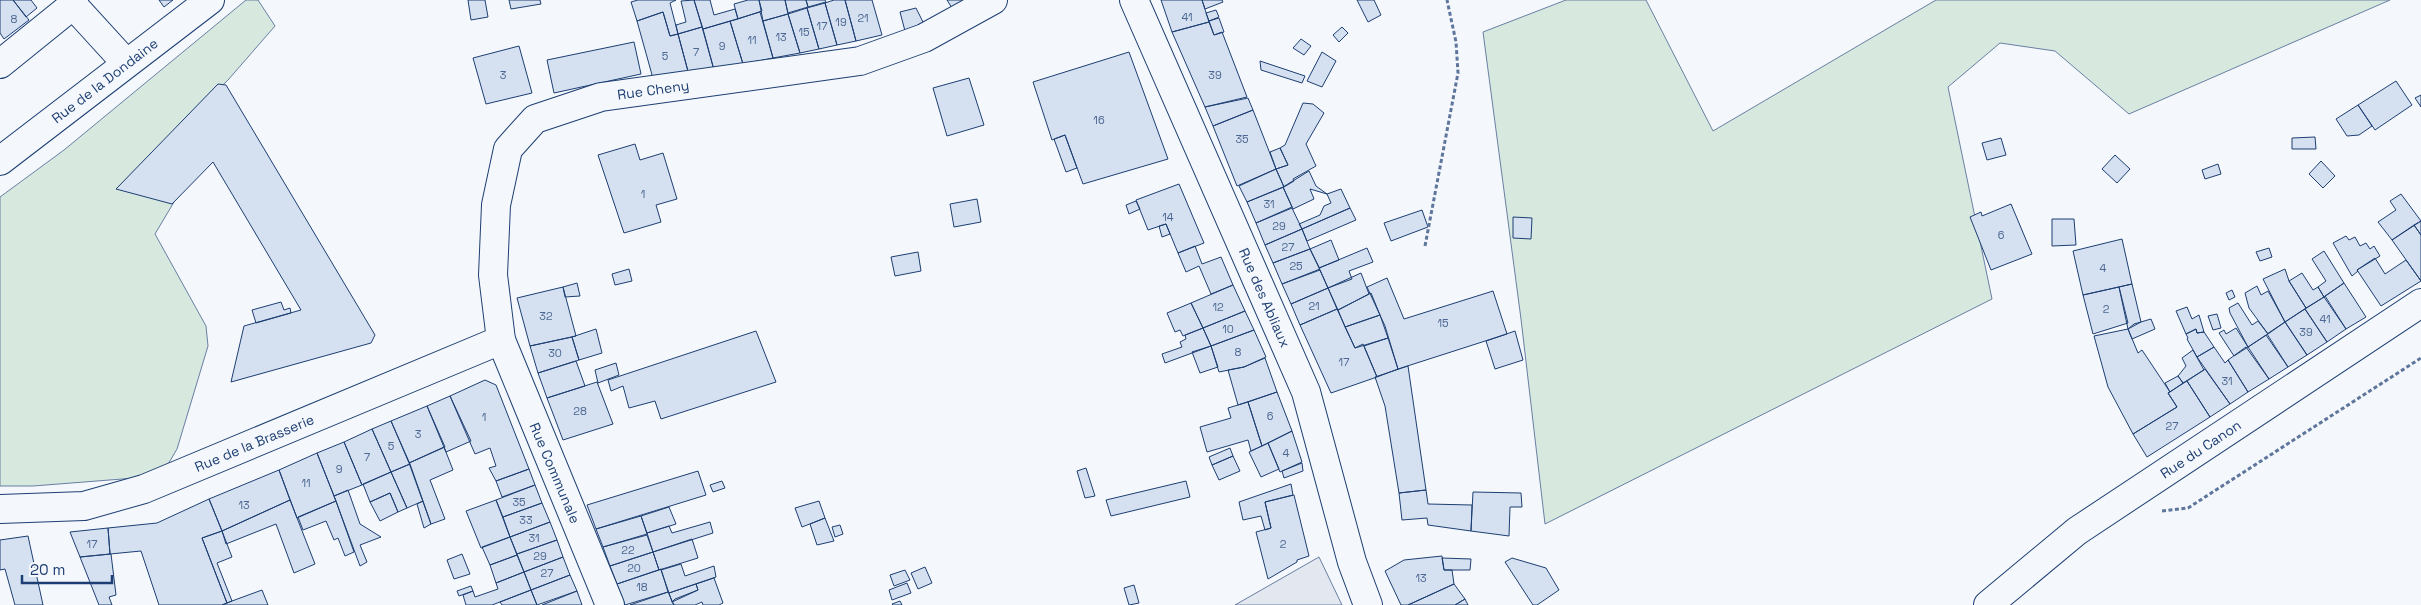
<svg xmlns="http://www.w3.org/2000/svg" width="2421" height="605" font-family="'Space Grotesk',sans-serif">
	<rect width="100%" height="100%" fill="#f4f7fb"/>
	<path fill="#d7e8df" stroke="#687fa3" d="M246 0H258L275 26 228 80 118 187 174 202 155 234 206 326 208 346 177 449 167 466 135 478 33 486H0V197L64 150Z
		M1566 0H1646L1713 131 1936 0H2390L2129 114 2055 51 2000 43 1948 87 1992 299 1545 524 1521 319 1483 32Z"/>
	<path fill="#e3e8f0" stroke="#687fa3" d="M1319 557 1342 605H1235Z"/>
	<path fill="#d5e0f0" stroke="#1d3f73" d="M0 0H13L29 20 4 39 0 33Z
		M13 0H31L37 8 26 17Z
		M159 0H173L164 7Z
		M468 0H485L488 17 471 20Z
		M509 0H540L541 4 511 9Z
		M638 0H676L670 3 678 34 670 36 663 12 637 21 631 2Z
		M694 0H710L714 15 735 9 738 19 703 29Z
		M694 0 702 27 678 34 676 25 686 22 681 1Z
		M748 0H759L762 11 738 19 734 4Z
		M759 0H785L788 14 763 21Z
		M785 0H806L808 7 788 13Z
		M806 0H825L826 2 808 7Z
		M834 0H845L856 41 837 45 825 3Z
		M845 0H872L882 35 856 41Z
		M947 0H976L955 13Z
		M1161 0H1202L1209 22 1172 32Z
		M1202 0H1222L1223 2 1205 9Z
		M1357 0H1374L1381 15 1368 22Z
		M825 3 837 45 819 49 807 8Z
		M807 8 819 49 800 53 788 14Z
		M916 8 925 26 905 31 900 12Z
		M1216 10 1219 17 1209 21 1206 13Z
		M663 12 670 36 678 34 689 75 654 82 637 21Z
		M760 12 773 58 743 64 730 21Z
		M788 14 800 53 773 58 763 21Z
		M1219 18 1224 32 1214 35 1209 21Z
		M730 21 743 64 714 70 703 29Z
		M1209 22 1214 35 1222 32 1247 97 1205 107 1172 32Z
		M702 27 714 70 689 75 678 34Z
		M1342 27 1348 33 1339 42 1333 35Z
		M1301 39 1311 46 1304 55 1293 48Z
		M634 42 641 74 554 93 547 60Z
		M519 46 532 93 486 104 473 58Z
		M1129 52 1168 159 1083 184 1065 135 1052 140 1033 82Z
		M1322 52 1336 61 1322 87 1307 81Z
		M1260 61 1305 76 1302 83 1261 70Z
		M969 78 984 125 947 136 933 88Z
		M2396 81 2412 105 2375 130 2358 105Z
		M218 84 226 85 375 335 371 343 231 382 244 326 301 310 213 162 172 204 116 189Z
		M2421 95V107L2415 98Z
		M1248 98 1253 110 1213 126 1205 107Z
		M1303 103 1313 104 1324 113 1306 144 1316 166 1293 179 1294 181 1284 187 1276 169 1288 165 1280 148 1285 145Z
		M2358 105 2372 126 2359 135 2347 136 2336 119Z
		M1253 110 1276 169 1237 186 1213 126Z
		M1065 135 1077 168 1066 172 1054 139Z
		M2315 137 2316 149H2292V138Z
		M2001 138 2006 155 1987 160 1982 143Z
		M635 144 640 160 663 153 677 199 656 205 661 222 624 233 598 155Z
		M1280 148 1288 165 1276 169 1270 152Z
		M2115 155 2130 169 2117 183 2102 169Z
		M2321 161 2335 176 2323 188 2309 174Z
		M2218 164 2221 174 2205 179 2202 170Z
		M1276 169 1284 187 1247 202 1239 186Z
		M1309 171 1316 186 1327 194 1310 189 1314 199 1293 209 1283 187Z
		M1179 184 1204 243 1178 253 1166 224 1148 230 1136 200Z
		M1283 187 1292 207 1256 223 1247 202Z
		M1341 189 1350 208 1302 229 1299 224 1320 215 1324 206 1331 203 1327 194Z
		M2401 194 2421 221 2392 240 2378 222 2396 210 2390 201Z
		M977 199 981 222 954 227 950 204Z
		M1136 201 1140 209 1129 214 1126 205Z
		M2011 204 2032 254 1991 270 1970 217 1981 212 1982 216Z
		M1292 208 1302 229 1265 245 1256 223Z
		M1350 208 1356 220 1307 241 1302 229Z
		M1422 210 1428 227 1391 241 1384 223Z
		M1513 217 1532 218 1531 239 1513 238Z
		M2052 219H2074L2076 245 2052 246Z
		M2421 221V235L2414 225Z
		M1166 224 1170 234 1162 237 1159 226Z
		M2414 225 2421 235V281L2392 240Z
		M1302 229 1310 249 1273 263 1265 245Z
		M2346 236 2349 240 2355 237 2360 246 2366 243 2370 249 2374 246 2380 256 2357 270 2358 271 2352 276 2333 243Z
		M2122 239 2132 284 2083 295 2073 251Z
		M1331 240 1339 260 1319 268 1310 249Z
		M1195 246 1202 264 1221 257 1233 285 1211 294 1199 266 1186 272 1178 253Z
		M1367 248 1373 262 1349 271 1352 279 1328 288 1319 268Z
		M2269 248 2272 257 2260 261 2256 252Z
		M1310 249 1320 269 1282 284 1273 263Z
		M2324 251 2344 283 2324 297 2318 287 2326 281 2312 259Z
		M918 252 921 271 895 276 891 257Z
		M2375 258 2385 274 2406 260 2421 281 2381 306 2357 270Z
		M629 269 632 281 615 285 612 274Z
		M2285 269 2289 281 2306 308 2285 322 2263 279Z
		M1320 270 1328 288 1291 304 1282 284Z
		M1361 273 1369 294 1338 310 1328 288Z
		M2302 273 2313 290 2318 287 2324 297 2306 308 2289 281Z
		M1387 278 1404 319 1493 291 1507 334 1398 369 1385 326 1367 287Z
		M577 283 580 296 565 297 563 287Z
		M2344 283 2366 317 2346 329 2325 296Z
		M2132 284 2141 322 2128 329 2119 287Z
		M1233 285 1245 311 1203 328 1191 303Z
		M2257 286 2261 295 2268 291 2285 322 2268 334 2249 308 2245 293Z
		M563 287 576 336 530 346 517 298Z
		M2119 287 2128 323 2093 334 2083 295Z
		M1328 288 1337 309 1300 325 1291 304Z
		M2232 290 2235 297 2229 300 2226 293Z
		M1371 293 1380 315 1345 327 1338 310Z
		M2324 297 2346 329 2327 342 2305 309Z
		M281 302 284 310 290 308 291 313 256 323 252 310Z
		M1191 303 1203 328 1183 336 1180 330 1175 332 1167 313Z
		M2238 303 2252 325 2258 321 2268 334 2248 347 2230 313 2229 308Z
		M2187 307 2192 319 2199 315 2204 332 2197 333 2196 329 2186 334 2176 311Z
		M1337 309 1355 348 1363 344 1377 377 1331 393 1300 325Z
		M2305 309 2327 342 2307 355 2285 322Z
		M1245 311 1254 330 1211 346 1203 328Z
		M2217 314 2221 328 2213 330 2208 316Z
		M1380 315 1388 338 1355 348 1345 327Z
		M2151 319 2155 329 2132 339 2128 329 2134 324Z
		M2285 322 2307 355 2288 367 2267 334Z
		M1203 328 1211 346 1165 363 1162 354 1182 347 1180 342 1186 339 1185 335Z
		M2236 328 2248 347 2234 356 2219 333 2224 330 2226 334Z
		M596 329 602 353 579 360 572 337Z
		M2128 329 2138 353 2142 350 2170 392 2168 393 2177 407 2133 434 2108 387 2094 336Z
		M2196 329 2197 333 2204 332 2214 347 2197 357 2187 339 2188 338 2186 334Z
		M1254 330 1266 357 1244 367 1219 372 1211 346Z
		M756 331 776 382 661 419 655 401 629 408 623 386 611 391 608 380Z
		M1515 331 1523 360 1495 369 1486 341Z
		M2266 335 2288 367 2269 379 2248 347Z
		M572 337 579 360 538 373 530 346Z
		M1388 338 1398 369 1377 377 1364 346Z
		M1211 346 1218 367 1200 373 1192 352Z
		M2214 347 2225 363 2228 360 2248 392 2230 404 2197 357Z
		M2246 347 2269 379 2248 392 2228 360Z
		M2193 350 2204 370 2183 383 2178 376 2186 366 2182 358Z
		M1265 358 1277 392 1238 405 1228 370 1244 367Z
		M576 361 585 386 547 398 538 373Z
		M616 363 619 375 598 383 595 370Z
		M1408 366 1426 490 1399 493 1385 406 1375 377Z
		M2205 369 2230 404 2210 417 2187 381Z
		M2178 376 2183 383 2170 392 2165 383Z
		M485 380 496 385 529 469 496 481 489 468 496 466 490 448 475 454 450 396Z
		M2187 381 2210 417 2147 457 2133 434 2177 407 2168 393Z
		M597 382 613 424 563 440 547 398Z
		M1277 392 1292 431 1262 446 1248 402Z
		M450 396 471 441 446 452 427 406Z
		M1248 402 1262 446 1251 451 1248 440 1207 452 1200 427 1231 418 1228 408Z
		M427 406 445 447 409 463 391 421Z
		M391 421 410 464 391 472 372 429Z
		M372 429 391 472 362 485 344 442Z
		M1292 431 1302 462 1280 472 1268 443Z
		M344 442 362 485 334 496 317 453Z
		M1268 443 1279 469 1261 477 1249 452Z
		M444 447 453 470 430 480 445 519 431 524 409 463Z
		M1230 448 1233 456 1212 465 1209 457Z
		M317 453 336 501 297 518 279 470Z
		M1233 456 1240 471 1219 480 1212 465Z
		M1302 463 1303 471 1284 478 1282 471Z
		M410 464 423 501 407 508 391 472Z
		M1086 468 1095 496 1085 498 1077 471Z
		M529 469 535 485 502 497 496 481Z
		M279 470 290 500 222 531 209 499Z
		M698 471 706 495 596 529 587 505Z
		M391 472 407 508 398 512 390 493 370 502 363 484Z
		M722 481 725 488 713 492 710 485Z
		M1186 481 1190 497 1111 516 1106 500Z
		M1291 484 1293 495 1265 502 1271 528 1265 530 1261 516 1243 520 1239 502Z
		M535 485 542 503 503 517 496 500Z
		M348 490 360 524 381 537 360 545 367 562 360 566 334 496Z
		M1426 490 1428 504 1472 505 1471 531 1428 525 1427 518 1402 520 1399 493Z
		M1473 492 1521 493 1522 507H1510L1509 536 1471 531Z
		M390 493 398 512 380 521 370 502Z
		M1294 495 1309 556 1297 560V562L1268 579 1256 532 1271 528 1265 502Z
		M209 499 222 531 202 538 227 603 222 605H159L141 551 110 554 108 528 157 523Z
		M290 500 315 564 294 573 276 524 226 544 222 531Z
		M496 500 510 537 481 548 466 511Z
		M336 501 354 552 345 556 338 538 334 540 326 521 303 530 298 517Z
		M423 501 431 524 424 528 417 504Z
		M819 501 825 518 802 527 795 508Z
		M542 503 550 522 510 537 503 517Z
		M669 507 676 524 647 533 641 516Z
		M641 516 647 534 603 547 596 529Z
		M825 518 834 541 817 545 810 524Z
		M550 522 557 540 517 554 510 537Z
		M710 522 713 533 653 552 647 533 669 526 672 533Z
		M840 525 843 534 835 537 832 527Z
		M108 528 110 554 80 557 70 532Z
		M222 531 232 557 217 563 232 601 227 603 202 538Z
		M647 535 653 552 610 566 603 547Z
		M28 536 43 605H15L5 569 0 570V540Z
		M510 537 517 555 490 565 482 547Z
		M692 539 698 558 659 570 653 552Z
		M557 540 563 557 524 572 517 554Z
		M653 552 659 570 617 584 610 566Z
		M111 554 116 595 109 597 112 605H99L80 557Z
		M462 554 470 574 454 579 447 560Z
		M517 555 524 572 496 583 490 565Z
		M1442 556 1444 570H1452L1454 584 1408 605H1401L1385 571 1404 560Z
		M563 557 570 575 531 590 524 572Z
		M1442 558 1471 559 1470 570H1444Z
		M1512 558 1546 568 1559 590 1537 605H1533L1505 562Z
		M681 564 685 576 714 566 716 577 669 593 661 570Z
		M925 567 932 583 918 589 911 573Z
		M661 569 668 592 625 605 617 584Z
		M905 570 910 580 894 586 890 575Z
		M524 572 531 590 492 605H466L463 595 473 591 475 597 498 589 496 583Z
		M570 575 577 591 537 605 531 590Z
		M714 578 723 603 719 605H703L702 602 695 605H674L672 602 675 599 698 590 696 584Z
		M907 583 911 593 892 600 889 590Z
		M696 584 698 590 672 602 669 593Z
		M1454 584 1465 599 1455 605H1408Z
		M1134 585 1139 603 1129 605 1124 588Z
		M471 586 473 591 459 596 457 591Z
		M262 590 268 605H222L232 601Z
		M531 590 537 605H502L500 602Z
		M577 591 582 605H542Z
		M668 592 674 605H630Z
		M1465 599 1468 605H1455Z
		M900 601 902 605H893L892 604Z"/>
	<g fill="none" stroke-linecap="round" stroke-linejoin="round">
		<defs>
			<g id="street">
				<path id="s1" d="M1134 0 1306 392 1352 562 1368 605"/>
				<path d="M73 5 126 63"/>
				<path d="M0 64 73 5 74 0"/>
				<path id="s2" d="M0 161 210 0"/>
				<path id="s3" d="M0 509 84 506 144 489 501 340"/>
				<path id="s4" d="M610 605 501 340 493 275 496 205 508 149 535 119 601 97 860 61 924 38 993 0"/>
			</g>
			<g id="secondary">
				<path id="s5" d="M1988 605 2077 531 2421 303"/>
			</g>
		</defs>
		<use href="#street" stroke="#1d3f73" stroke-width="30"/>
		<use href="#secondary" stroke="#1d3f73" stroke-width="30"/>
		<path stroke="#5e769c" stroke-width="3" stroke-dasharray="4 2.5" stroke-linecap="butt" d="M1425 246 1458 73 1456 42 1447 0
			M2162 511 2188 508 2421 358"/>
		<use href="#street" stroke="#f4f7fb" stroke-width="28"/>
		<use href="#secondary" stroke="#f4f7fb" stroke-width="28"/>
	</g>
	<g text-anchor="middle" stroke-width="4" stroke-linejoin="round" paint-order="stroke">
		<g font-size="11" fill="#4b6792">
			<text x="1187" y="21">41</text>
			<text x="863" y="22">21</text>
			<text x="14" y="23">8</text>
			<text x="841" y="26">19</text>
			<text x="822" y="30">17</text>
			<text x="804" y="36">15</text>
			<text x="781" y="41">13</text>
			<text x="752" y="44">11</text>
			<text x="722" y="50">9</text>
			<text x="696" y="56">7</text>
			<text x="665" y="60">5</text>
			<text x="503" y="79">3</text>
			<text x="1215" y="79">39</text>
			<text x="1099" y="124">16</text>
			<text x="1242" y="143">35</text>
			<text x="643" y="198">1</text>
			<text x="1269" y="208">31</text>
			<text x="1168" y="221">14</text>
			<text x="1279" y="230">29</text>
			<text x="2001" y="239">6</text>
			<text x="1288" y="251">27</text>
			<text x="1296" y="270">25</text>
			<text x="2103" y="272">4</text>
			<text x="1314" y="310">21</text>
			<text x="1218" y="311">12</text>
			<text x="2106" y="313">2</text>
			<text x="546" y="320">32</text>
			<text x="2325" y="323">41</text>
			<text x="1443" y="327">15</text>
			<text x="1228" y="333">10</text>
			<text x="2306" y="336">39</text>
			<text x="1238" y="356">8</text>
			<text x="555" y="357">30</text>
			<text x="1344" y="366">17</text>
			<text x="2227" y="385">31</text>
			<text x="580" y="415">28</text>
			<text x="1270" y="420">6</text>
			<text x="484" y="421">1</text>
			<text x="2172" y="430">27</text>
			<text x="418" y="438">3</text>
			<text x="391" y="450">5</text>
			<text x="1286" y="457">4</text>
			<text x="367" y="461">7</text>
			<text x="339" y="473">9</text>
			<text x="306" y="487">11</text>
			<text x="519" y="506">35</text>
			<text x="244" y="509">13</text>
			<text x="526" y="524">33</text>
			<text x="534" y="542">31</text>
			<text x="92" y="548">17</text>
			<text x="1283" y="548">2</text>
			<text x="628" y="554">22</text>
			<text x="540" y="560">29</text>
			<text x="634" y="572">20</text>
			<text x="547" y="577">27</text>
			<text x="1421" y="582">13</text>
			<text x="642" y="591">18</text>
		</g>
		<g font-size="14" fill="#1d3f73" stroke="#f4f7fb">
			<text dy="5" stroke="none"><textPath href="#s2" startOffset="132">Rue de la Dondaine</textPath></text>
			<text dy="5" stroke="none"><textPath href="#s4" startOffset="642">Rue Cheny</textPath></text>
			<text dy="5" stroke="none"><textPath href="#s1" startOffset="325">Rue des Abliaux</textPath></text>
			<text dy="5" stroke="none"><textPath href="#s3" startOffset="266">Rue de la Brasserie</textPath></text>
			<text dy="5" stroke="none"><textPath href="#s5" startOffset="264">Rue du Canon</textPath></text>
			<text transform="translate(555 473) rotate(67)" y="5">Rue Communale</text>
		</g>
	</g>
	<path d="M22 575v8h90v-8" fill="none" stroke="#1d3f73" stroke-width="2.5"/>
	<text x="30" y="575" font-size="15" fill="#1d3f73" stroke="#f4f7fb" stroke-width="4" paint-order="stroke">20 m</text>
</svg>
